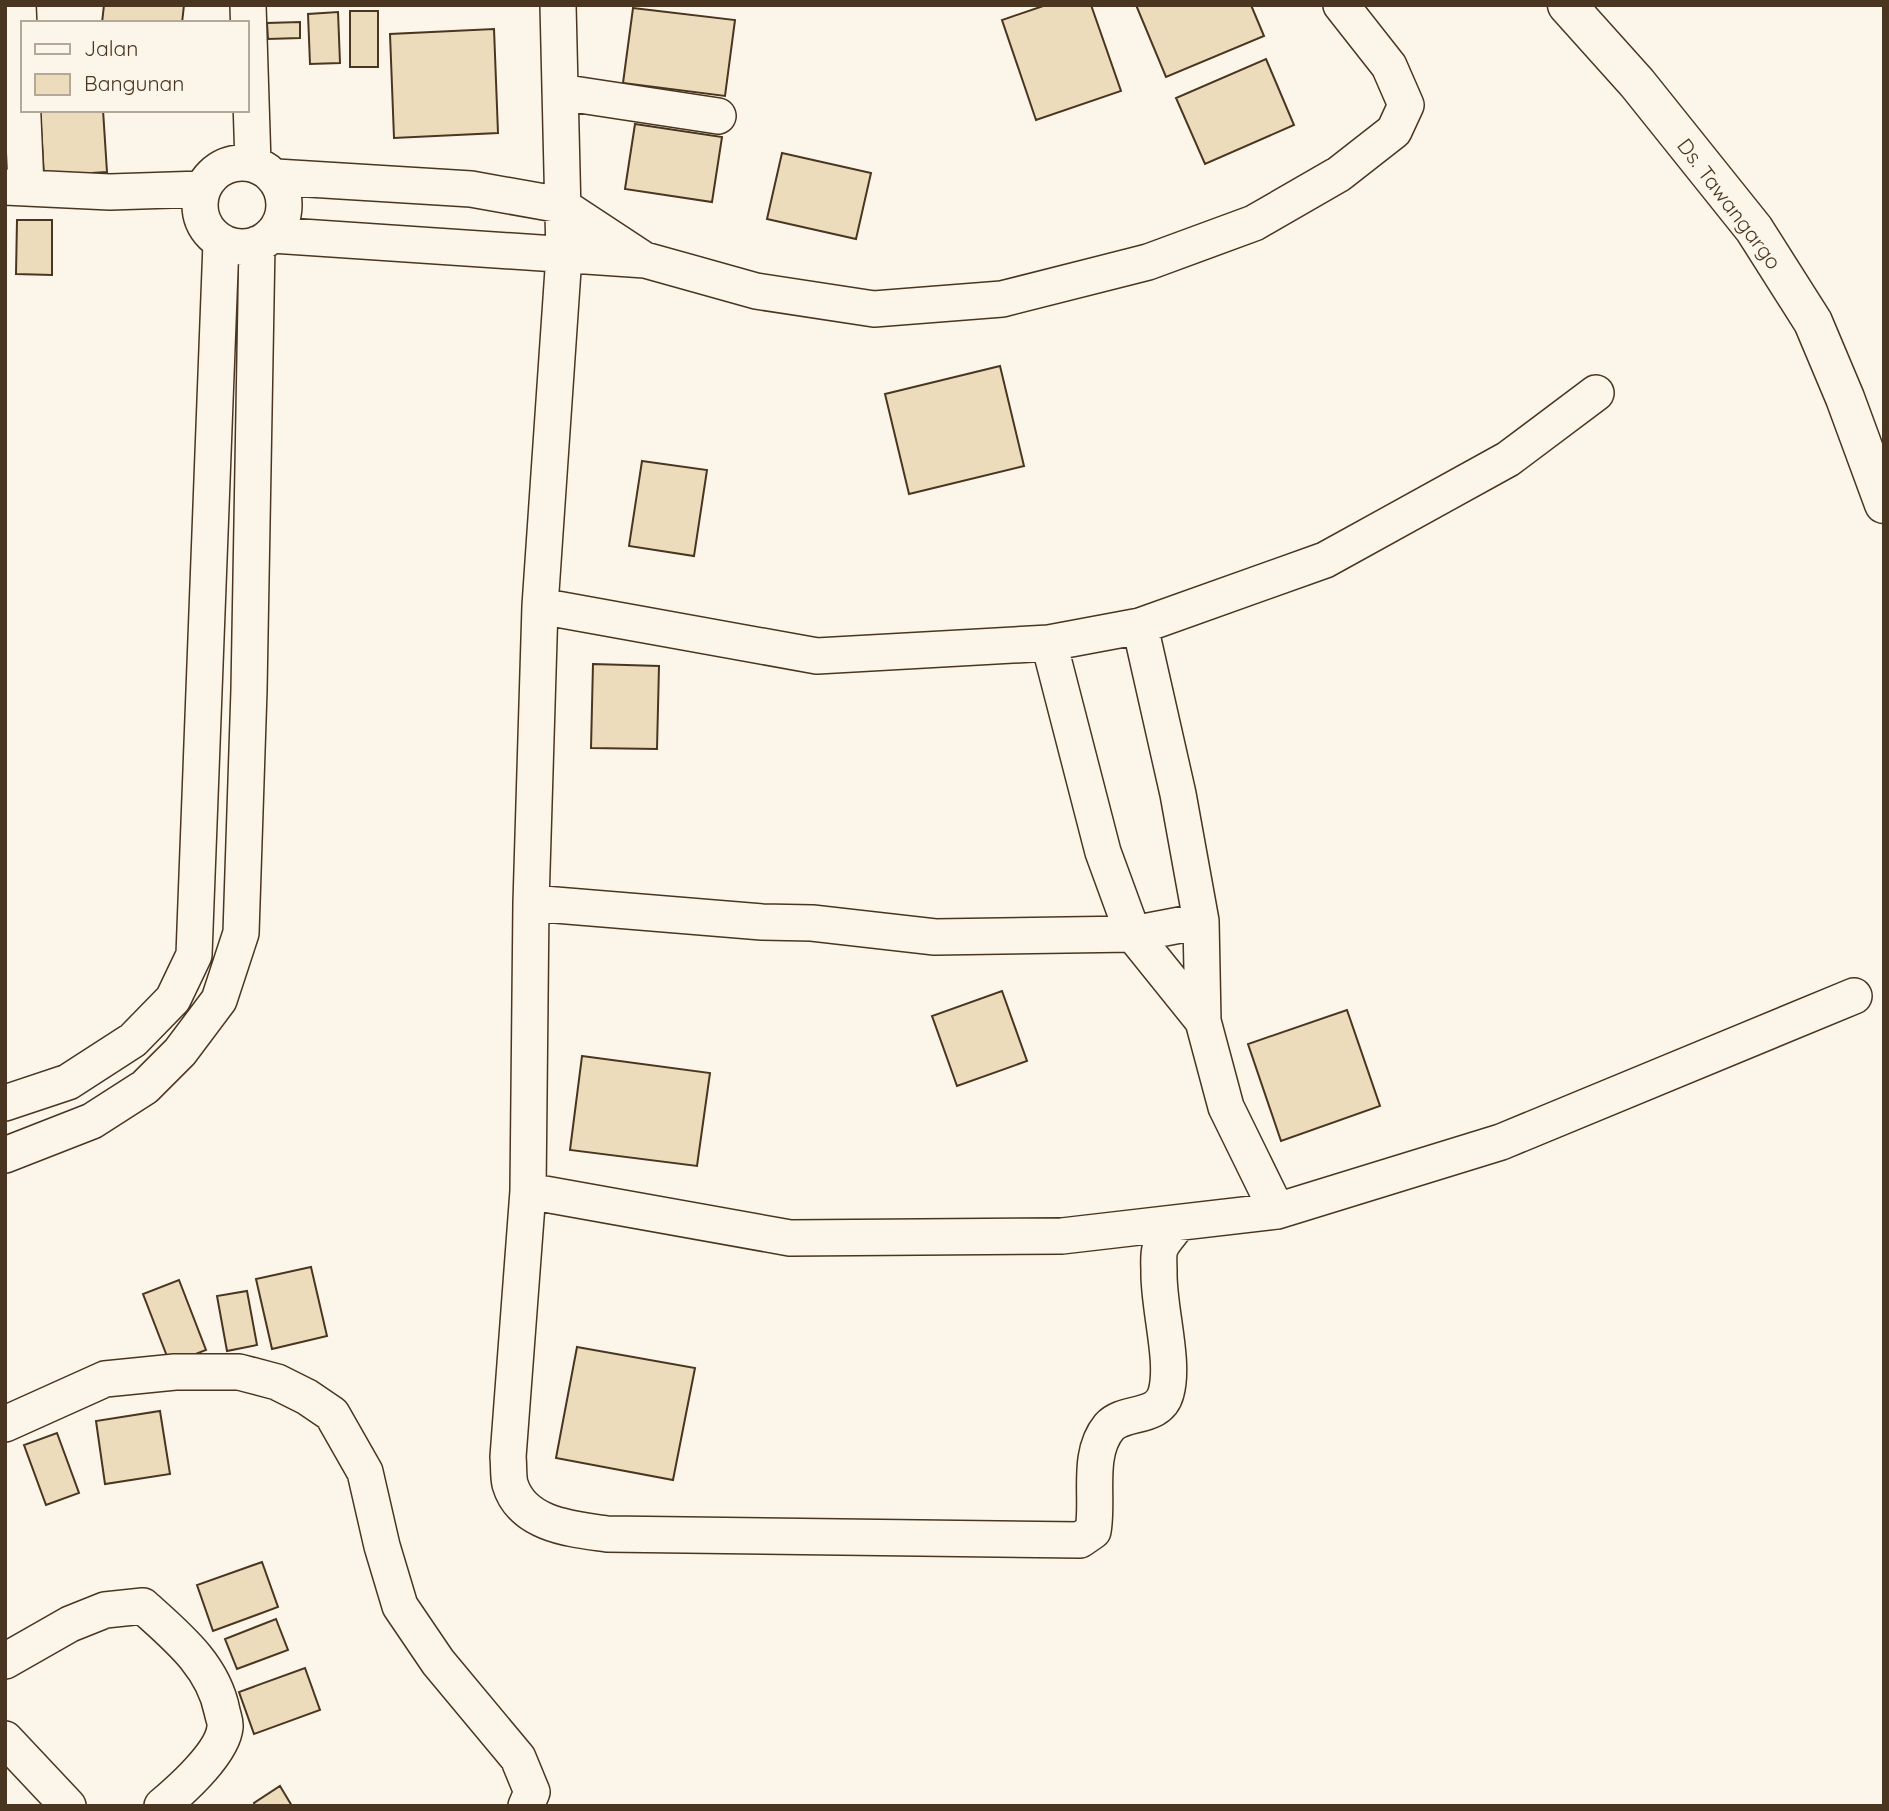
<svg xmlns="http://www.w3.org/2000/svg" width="1889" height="1811" font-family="Quicksand,sans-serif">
	<rect width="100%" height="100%" fill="#fbf6e9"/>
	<path fill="#ecdcbc" stroke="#4a3520" stroke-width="2" d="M104 5H184L182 23H102Z
		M1046 5H1091L1121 91 1036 120 1002 20Z
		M1136 5H1251L1264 36 1166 77Z
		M633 8 735 20 725 96 623 83Z
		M350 11H378V67H350Z
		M338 12 340 63 310 64 308 14Z
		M300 22V38L268 39 267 23Z
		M494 29 498 133 394 138 390 34Z
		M1266 59 1294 125 1205 164 1176 98Z
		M40 110H103L107 172 44 176Z
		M635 124 722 137 712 202 625 189Z
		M782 153 871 173 856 239 767 219Z
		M17 220H52V275L16 274Z
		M1000 366 1024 466 909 494 885 394Z
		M642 461 707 470 694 556 629 546Z
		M593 664 659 666 657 749 591 748Z
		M1002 991 1027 1061 957 1086 932 1016Z
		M1347 1010 1380 1106 1281 1141 1248 1044Z
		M582 1056 710 1073 697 1166 570 1150Z
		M311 1267 327 1336 272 1349 256 1279Z
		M179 1280 206 1350 170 1364 143 1294Z
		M247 1291 257 1345 227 1351 217 1296Z
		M577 1347 695 1368 673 1480 556 1458Z
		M160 1411 170 1474 105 1484 96 1421Z
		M57 1433 79 1493 46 1505 24 1445Z
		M262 1562 278 1607 213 1631 197 1585Z
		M276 1619 288 1650 237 1669 225 1639Z
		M305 1668 320 1710 254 1734 239 1692Z
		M280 1786 292 1806H255L254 1803Z"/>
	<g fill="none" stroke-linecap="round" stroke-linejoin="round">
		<defs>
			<path id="minor" d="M18 5 26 186
				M248 5 253 164
				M558 5 564 255 540 606 531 903 528 1191 508 1457C509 1465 508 1476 510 1484 522 1525 572 1529 607 1534L1080 1540 1093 1531C1099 1499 1086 1455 1109 1427 1124 1410 1159 1420 1166 1393 1175 1361 1158 1307 1159 1271 1159 1265 1158 1255 1160 1249 1163 1240 1173 1231 1178 1223
				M560 92 718 116
				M200 205a42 42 0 1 1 84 0a42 42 0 1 1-84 0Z
				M276 177 471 189 561 205 643 259
				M5 187 110 192 202 189
				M272 235 645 260 756 291 874 309 1002 299 1148 262 1254 223 1339 174 1394 131 1406 105 1389 66 1341 5
				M540 606 817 656 1049 643 1140 626 1325 560 1508 459 1596 393
				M1140 626 1178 794 1201 921 1203 1021 1226 1107 1277 1211
				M1049 643 1103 852 1133 934 1203 1021
				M531 903 762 922 812 923 935 937 1133 934 1201 921
				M5 1103 68 1082 133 1040 173 999 194 955 221 243
				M5 1155 92 1121 145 1087 180 1052 219 1000 241 933 249 690 257 244
				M528 1191 790 1238 1062 1236 1277 1211 1501 1142 1854 996
				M5 1424 105 1379 175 1372H239L277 1382 307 1397 332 1414 365 1472 382 1546 400 1606 438 1662 518 1758 532 1792 526 1806
				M5 1661 70 1624 105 1610 143 1606C176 1636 213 1665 222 1711 223 1716 226 1723 225 1727 223 1753 181 1790 162 1806
				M5 1739 68 1806"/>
			<path id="tertiary" d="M1567 5 1637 83 1754 229 1813 322 1845 398 1884 504"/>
		</defs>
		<use href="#minor" stroke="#4a3520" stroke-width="38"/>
		<use href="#tertiary" stroke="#4a3520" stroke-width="41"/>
		<use href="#minor" stroke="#fbf6e9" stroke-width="35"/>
		<use href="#tertiary" stroke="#fbf6e9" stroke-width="38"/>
	</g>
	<g text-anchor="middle" stroke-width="5" stroke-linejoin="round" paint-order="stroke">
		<g font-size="21" fill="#4a3520" stroke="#fbf6e9">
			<text transform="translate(1729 204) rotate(53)" y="7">Ds. Tawangargo</text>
		</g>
	</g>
	<rect width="1889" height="1811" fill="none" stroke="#4a3520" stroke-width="14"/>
	<rect x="21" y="21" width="228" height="91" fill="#fbf6e9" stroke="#b4a999" stroke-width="2"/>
	<rect x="35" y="44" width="35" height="10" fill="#fbf6e9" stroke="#b4a999" stroke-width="2"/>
	<text x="84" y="56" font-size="21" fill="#4a3520">Jalan</text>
	<rect x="35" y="74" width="35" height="21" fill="#ecdcbc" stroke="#b4a999" stroke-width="2"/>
	<text x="84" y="91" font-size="21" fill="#4a3520">Bangunan</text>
</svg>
